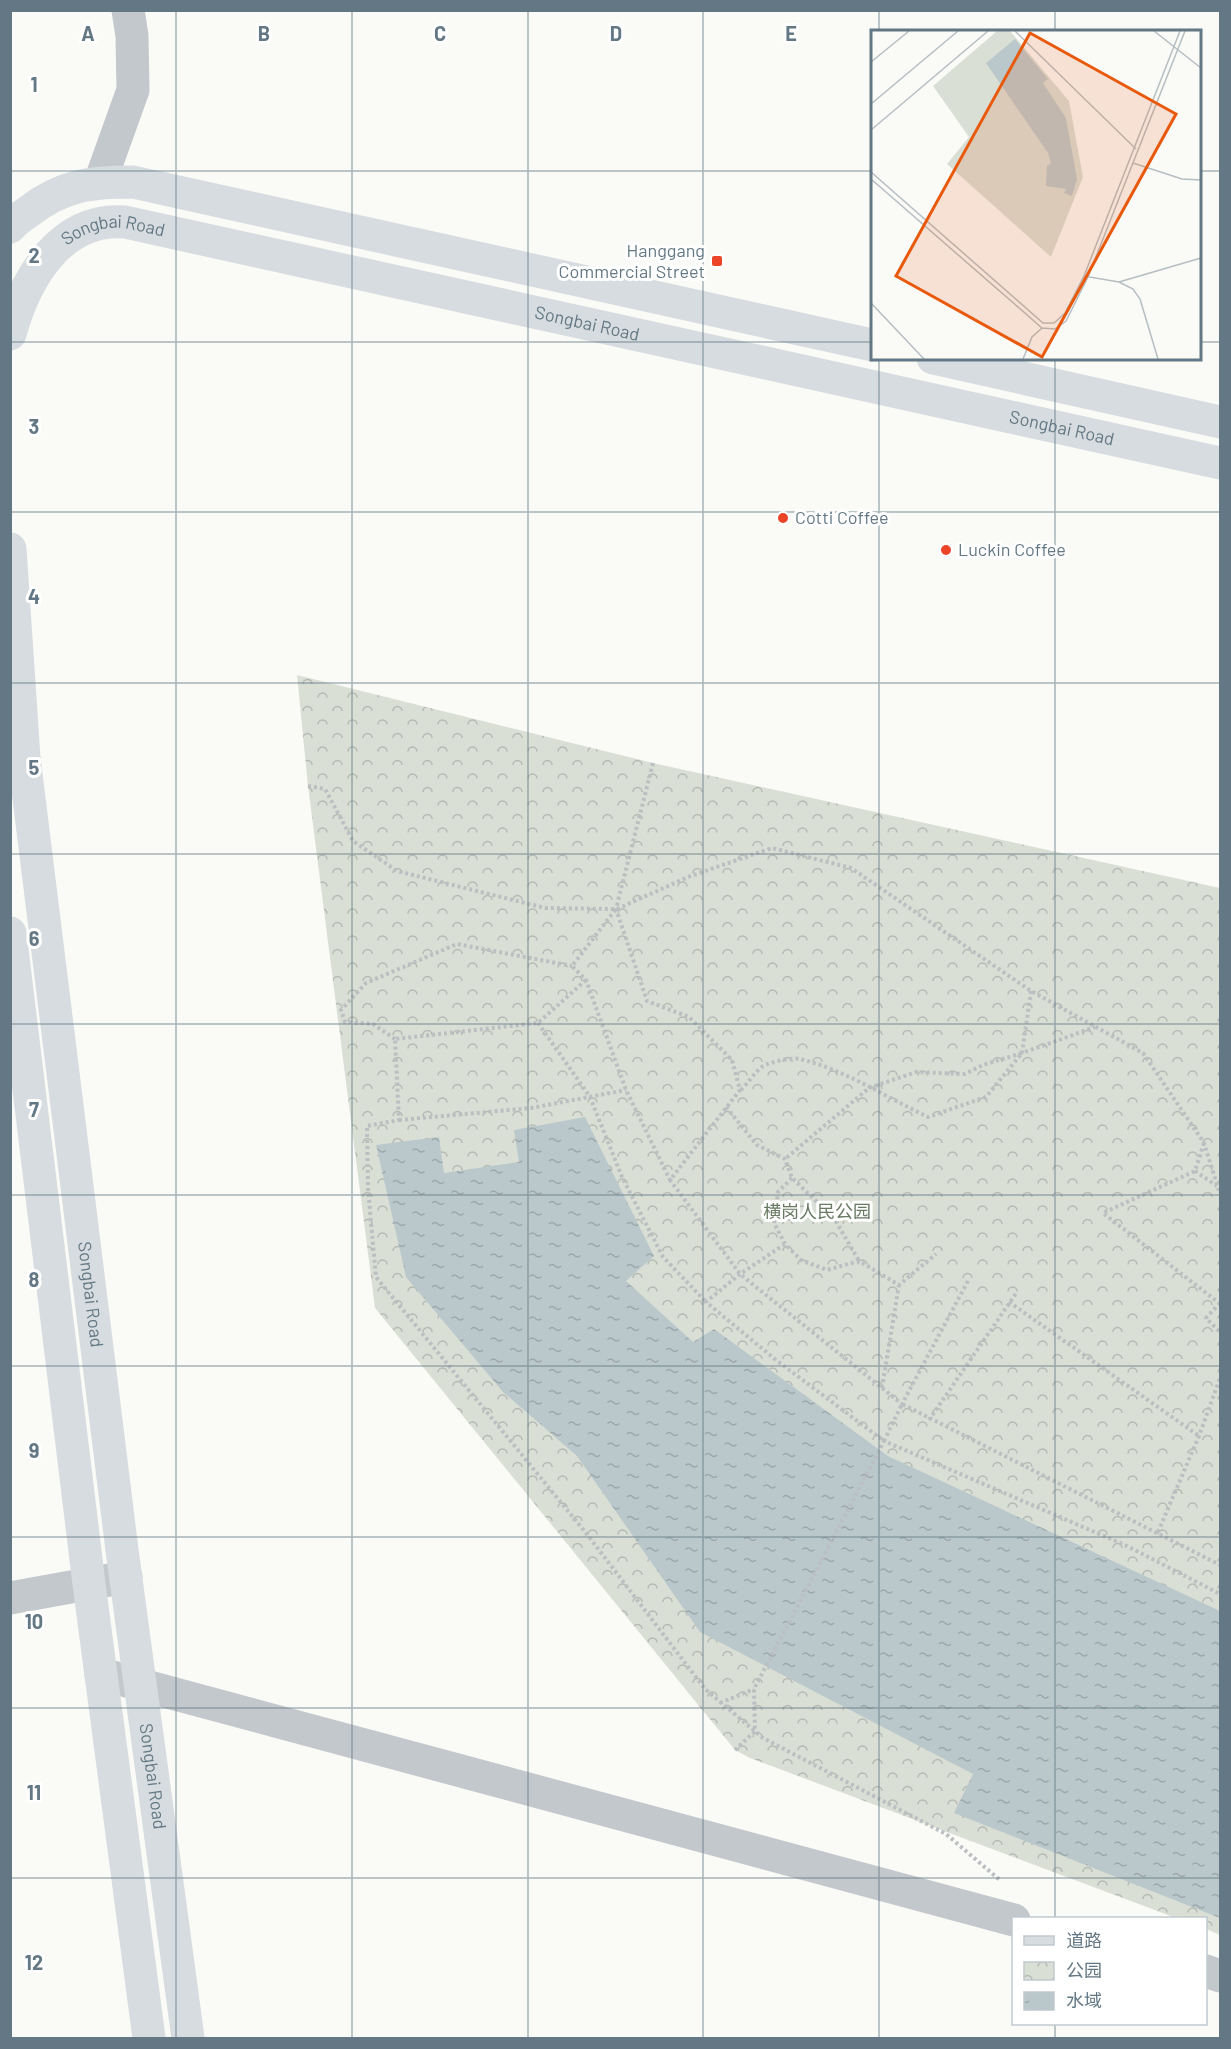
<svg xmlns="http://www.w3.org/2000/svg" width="1231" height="2049" font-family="Barlow,'Noto Sans SC',sans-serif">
	<defs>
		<pattern id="park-crowns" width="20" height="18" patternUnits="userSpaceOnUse" patternTransform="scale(1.5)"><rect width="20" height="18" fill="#dadfd6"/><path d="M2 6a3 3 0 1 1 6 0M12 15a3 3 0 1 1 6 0" fill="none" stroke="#b4bab3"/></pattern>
		<pattern id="water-ripples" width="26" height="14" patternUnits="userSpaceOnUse" patternTransform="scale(1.5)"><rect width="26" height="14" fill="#bac8cb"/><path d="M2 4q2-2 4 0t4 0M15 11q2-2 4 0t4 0" fill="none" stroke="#9ba7aa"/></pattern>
	</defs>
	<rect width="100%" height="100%" fill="#fafaf7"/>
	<path fill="url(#park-crowns)" d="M297 675 653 763 1220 888V1935L1206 1929V1918H1176L750 1758 735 1750 375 1308 308 786Z"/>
	<path fill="url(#water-ripples)" d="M585 1117 654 1256 626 1281 693 1342 714 1329 888 1456 1220 1611V1918L954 1813 973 1774 700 1632 577 1456 503 1392 406 1277 376 1145 439 1137 444 1173 519 1162 514 1130Z"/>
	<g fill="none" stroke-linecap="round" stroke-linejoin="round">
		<path stroke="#bbbfc2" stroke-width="4" stroke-dasharray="3 3" stroke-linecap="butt" d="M653 763 616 909 647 1001 689 1017 732 1060 740 1090 670 1180 740 1274 902 1404 968 1281
			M308 786 325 789 353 841 397 871 545 908 616 909 572 966 586 980 626 1090 670 1180
			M617 909 688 877 772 848 851 868 1031 991 1143 1053 1204 1143 1220 1194
			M586 980 538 1023 395 1039 399 1120 367 1126 368 1189 376 1277 586 1533 705 1689 763 1738 946 1834 1001 1881
			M1031 991 1022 1053 1095 1027
			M538 1023 590 1097 622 1177 663 1257 706 1302
			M395 1039 373 1024 345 1022 341 1010 366 983 457 944 572 966
			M741 1090C748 1083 755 1072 763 1066 770 1062 792 1057 800 1059 845 1070 886 1097 928 1117L986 1097 1022 1053 983 1065 965 1074 916 1072 869 1088 785 1159
			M726 1107 757 1145 785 1159 792 1178 834 1218 859 1261
			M399 1120 531 1108 626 1090
			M1204 1143 1195 1171 1103 1213 1219 1303
			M1195 1171 1217 1186
			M792 1178 778 1192 774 1223 785 1244 801 1260 827 1270 859 1261 899 1285 936 1254
			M785 1244 740 1274 706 1302 776 1360 884 1441 902 1404 1220 1565
			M1009 1302 1199 1436
			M1220 1303 1206 1318 1220 1332
			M882 1388 899 1285
			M929 1420 1017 1292
			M1158 1532 1199 1436 1220 1378
			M720 1703 754 1689
			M735 1750 755 1731 754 1689 884 1441 1127 1546 1220 1594"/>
		<path stroke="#c3c8cc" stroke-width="33" d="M100 182 133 90 132 36 128 10
			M10 1598 126 1577
			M101 1674 1014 1920
			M1206 1971 1220 1976"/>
		<g stroke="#d6dcdf" stroke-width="33">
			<path d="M10 227C15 221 22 216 28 212 62 185 91 182 133 182L872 345"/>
			<path id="s1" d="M10 334C25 279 60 217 125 222L1220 463"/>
			<path d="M933 358 1220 422"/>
			<path id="s2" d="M10 549 24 758 122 1550 188 2038"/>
			<path d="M10 933 89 1584 149 2038"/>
		</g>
	</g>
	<path fill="none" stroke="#637884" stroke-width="1.5" stroke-opacity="0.55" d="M176 10V2038M352 10V2038M528 10V2038M703 10V2038M879 10V32M1055 10V32M10 171H872M1200 171H1220M10 342H872M1200 342H1220M879 358V2038M1055 358V1918M10 512H1220M10 683H1220M10 854H1220M10 1024H1220M10 1195H1220M10 1366H1220M10 1537H1220M10 1708H1220M10 1878H1220M1055 2024V2038"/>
	<g fill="#eb4427" stroke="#fff" stroke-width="2">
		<rect x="711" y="255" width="12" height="12" rx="3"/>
		<circle cx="783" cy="518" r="6"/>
		<circle cx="946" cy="550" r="6"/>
	</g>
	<g text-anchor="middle" stroke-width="6" stroke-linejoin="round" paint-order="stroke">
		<g font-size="18" fill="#637884" stroke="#fff">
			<text dy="6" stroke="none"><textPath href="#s1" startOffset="162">Songbai Road</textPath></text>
			<text dy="6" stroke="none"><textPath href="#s1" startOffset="648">Songbai Road</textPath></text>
			<text dy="6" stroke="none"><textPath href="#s1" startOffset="1134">Songbai Road</textPath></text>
			<text dy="6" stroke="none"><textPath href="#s2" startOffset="750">Songbai Road</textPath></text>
			<text dy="6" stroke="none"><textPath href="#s2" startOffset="1236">Songbai Road</textPath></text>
		</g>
		<g font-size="18" fill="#637884" stroke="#fff" text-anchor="start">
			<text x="705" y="257" text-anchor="end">Hanggang<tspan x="705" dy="21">Commercial Street</tspan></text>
			<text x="795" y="524">Cotti Coffee</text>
			<text x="958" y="556">Luckin Coffee</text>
		</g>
		<g font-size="18" fill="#697a63" stroke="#fff">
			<text x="817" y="1218">横岗人民公园</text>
		</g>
	</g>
	<g transform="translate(871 30)">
		<rect width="330" height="330" fill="#fafaf7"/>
		<path d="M126 1H139L198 71 212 147 180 227 76 134 98 107 62 56Z" fill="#dadfd6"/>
		<path d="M144 9 177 49 172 53 195 88 206 149 201 166 193 163 195 159 175 156 176 135 180 134 177 123 115 33Z" fill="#bac8cb"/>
		<path fill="none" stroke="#b5bec2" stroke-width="1.5" d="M144 1 265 119M283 1 330 38M0 32 38 1M0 74 87 1M0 100 117 1M262 133 311 149 330 150M0 142 172 293H183L194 283 213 246 248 252 262 259 269 269 287 329M0 149 171 298 184 299 195 291 217 247M213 246 309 1M217 247 314 1M248 252 330 228M0 273 53 329M152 329 161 307 171 298"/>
		<path fill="#e8590c" fill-opacity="0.15" stroke="#e8590c" stroke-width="3" d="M159 3 305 84 171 327 25 246Z"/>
		<rect width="330" height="330" fill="none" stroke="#637884" stroke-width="3"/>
	</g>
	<g font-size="20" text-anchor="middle" font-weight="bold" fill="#637884" stroke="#fff" stroke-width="6" stroke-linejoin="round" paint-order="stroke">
		<text x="88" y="41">A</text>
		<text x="264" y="41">B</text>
		<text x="440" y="41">C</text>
		<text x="616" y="41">D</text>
		<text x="791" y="41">E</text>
		<text x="34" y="92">1</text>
		<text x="34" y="263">2</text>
		<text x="34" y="434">3</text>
		<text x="34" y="604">4</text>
		<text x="34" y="775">5</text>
		<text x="34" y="946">6</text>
		<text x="34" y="1117">7</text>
		<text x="34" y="1287">8</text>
		<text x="34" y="1458">9</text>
		<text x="34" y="1629">10</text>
		<text x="34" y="1800">11</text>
		<text x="34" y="1970">12</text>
	</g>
	<rect width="1231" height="2049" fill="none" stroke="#637884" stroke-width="24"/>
	<rect x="1012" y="1917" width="195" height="108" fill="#ffffff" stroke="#c1c9ce" stroke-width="1.5"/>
	<rect x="1024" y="1936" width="30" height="9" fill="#d6dcdf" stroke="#c1c9ce" stroke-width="1.5"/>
	<text x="1066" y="1947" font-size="18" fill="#637884">道路</text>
	<rect x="1024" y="1962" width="30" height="18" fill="url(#park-crowns)" stroke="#c1c9ce" stroke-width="1.5"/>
	<text x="1066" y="1977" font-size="18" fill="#637884">公园</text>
	<rect x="1024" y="1992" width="30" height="18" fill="url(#water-ripples)" stroke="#c1c9ce" stroke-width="1.5"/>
	<text x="1066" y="2007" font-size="18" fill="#637884">水域</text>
</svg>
